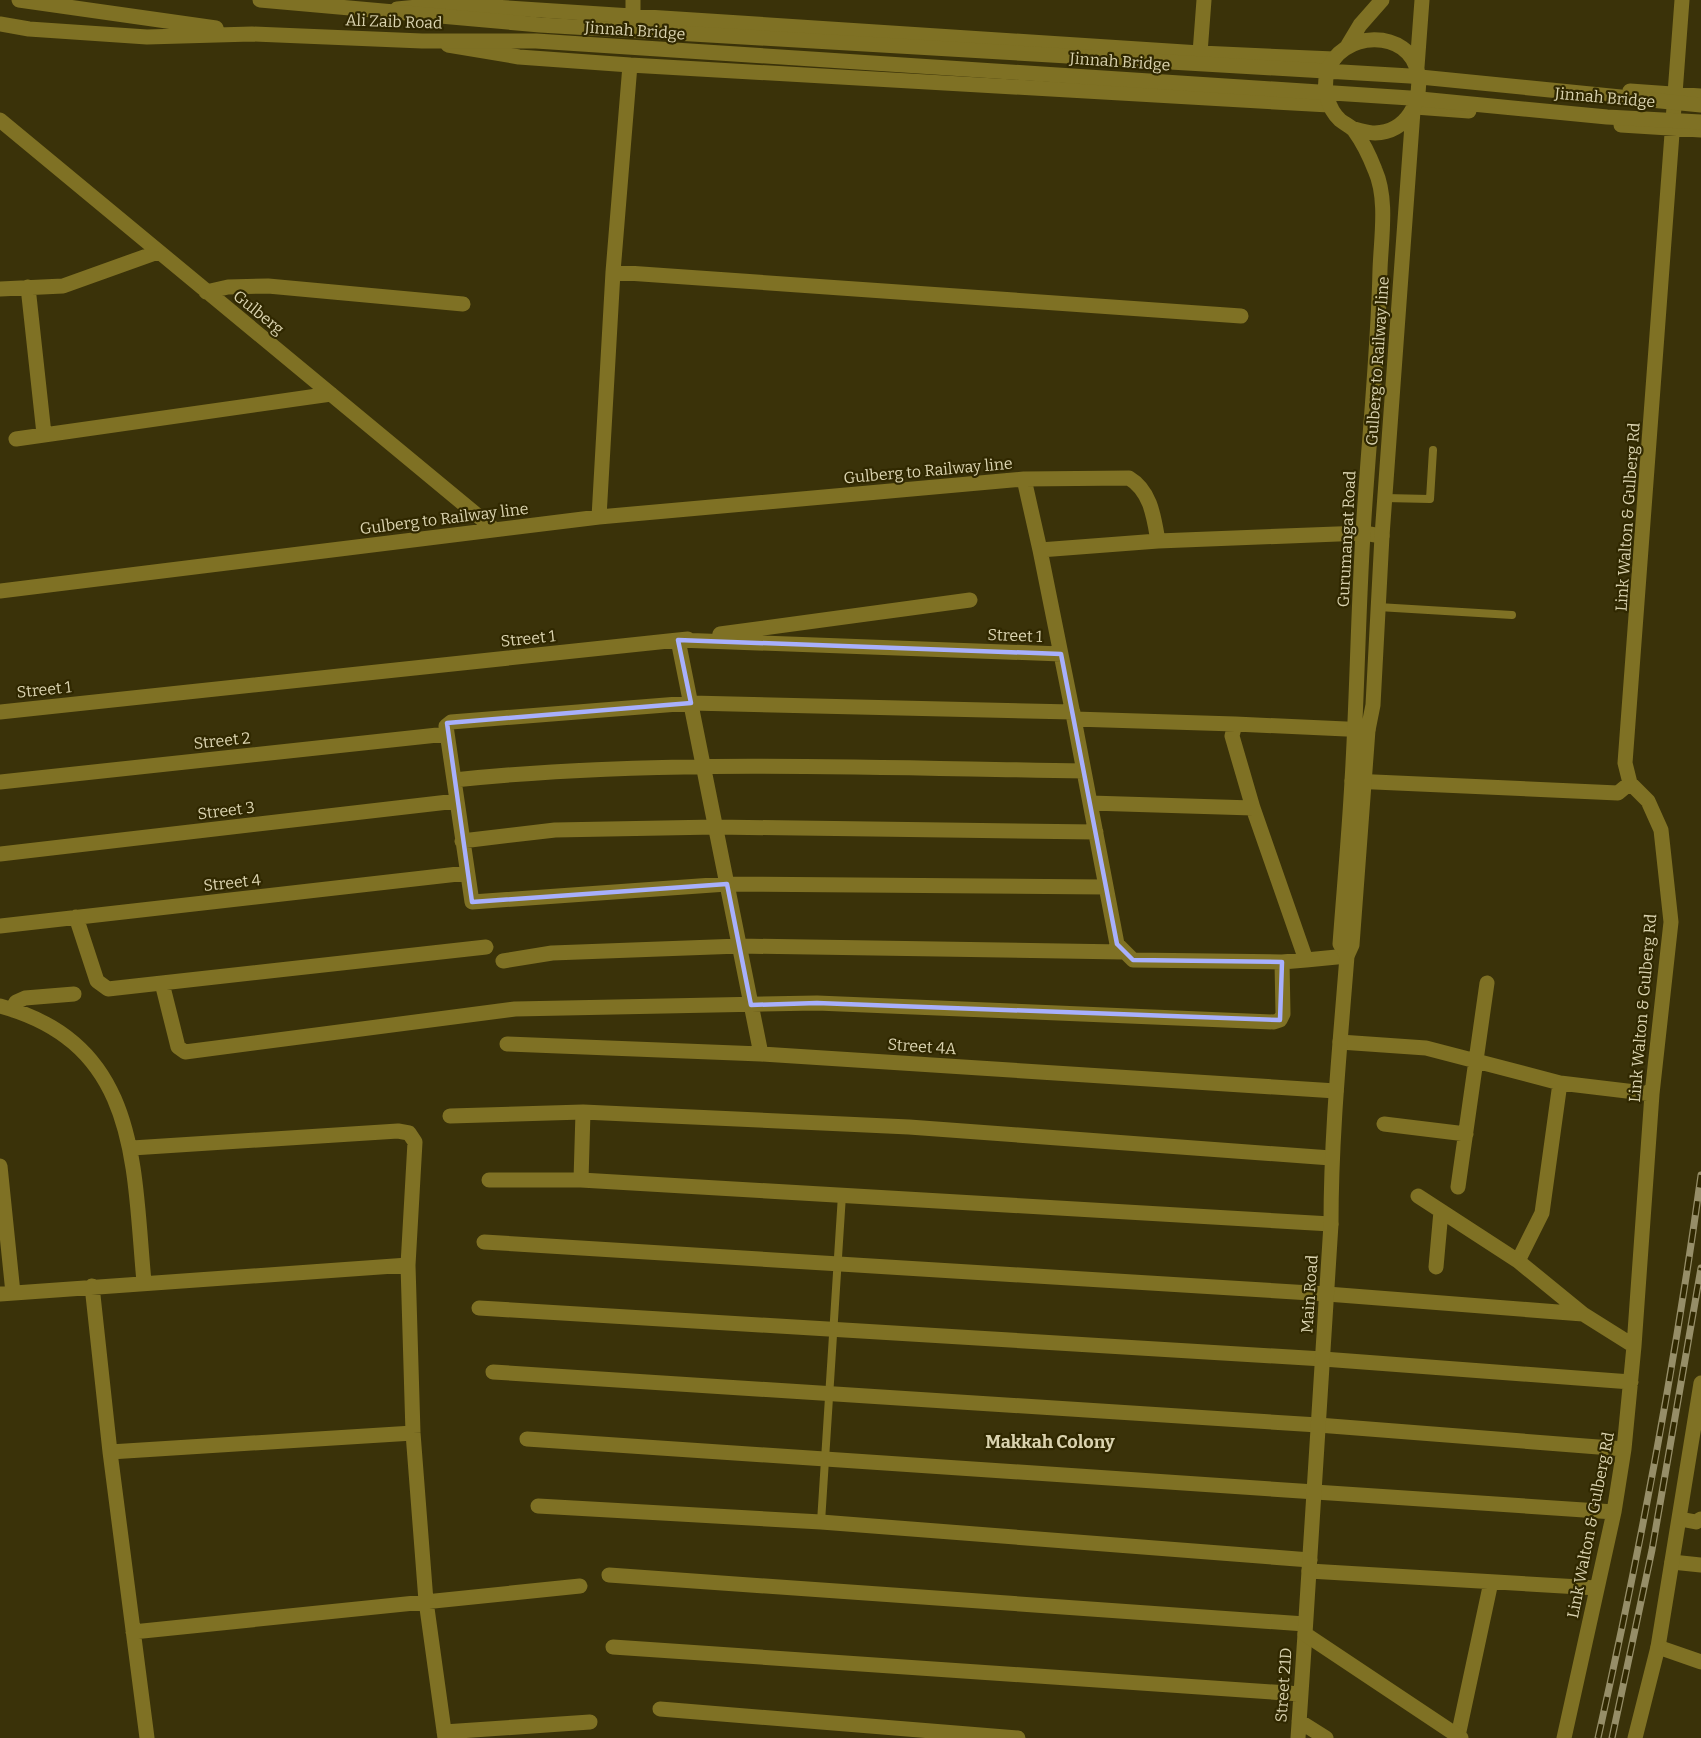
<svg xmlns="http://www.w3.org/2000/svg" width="1701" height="1738" font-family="Bitter,serif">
	<rect width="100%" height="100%" fill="#3a3209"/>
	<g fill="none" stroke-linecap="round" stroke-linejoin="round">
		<path stroke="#7f7124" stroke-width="8" d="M1385 498 1430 499 1433 450
			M1378 607 1512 615
			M821 1522 842 1195"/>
		<path stroke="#7f7124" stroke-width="15" d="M397 9 448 4 1200 53 1334 59
			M633 15V0
			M448 45 519 57 630 65 1329 105
			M1200 53 1204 0
			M1630 91 1701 96
			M1415 107 1469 111
			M0 120 495 530
			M1621 125 1701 130
			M613 272 1241 316
			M28 287 44 434
			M0 289 63 286 158 252
			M206 292 228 287 268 286 463 304
			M16 439 331 394
			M1024 479 1129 478C1151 491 1154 518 1158 541
			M599 517 613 272 630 65
			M1040 550 1074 719 1235 724 1232 736 1253 808 1306 960 1347 956
			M0 591 599 517 1024 479 1040 550 1158 541 1363 533 1382 536
			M720 634 970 600
			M688 639 678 640 761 1054
			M0 712 678 640 1061 654
			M1073 712 691 703 451 722 446 726 472 902 727 884 1106 887
			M1074 719 1117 944 1133 960 1282 962 1306 960
			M1235 724 1368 730
			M454 780C663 758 874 768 1084 771
			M1352 781 1618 793 1630 783
			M0 782 447 734
			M1090 803 1253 808
			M462 841 555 830 716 827 1096 832
			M0 854 457 801
			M76 917 97 981 108 989 486 947
			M0 926 467 873
			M503 961 552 953 740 946 1123 952
			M162 983 178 1047 185 1052 515 1009 817 1003 1274 1022 1280 1020 1283 1014 1282 962
			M0 1006C140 1044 133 1165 144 1282
			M13 1010 16 1002 25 998 74 994
			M1340 1042 1426 1048 1560 1083 1652 1094
			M507 1044 761 1054 1336 1091
			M450 1116 583 1112 909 1127 1331 1158
			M1384 1124 1466 1134
			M132 1148 398 1131 409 1133 415 1142 408 1265 413 1433 426 1601 445 1738
			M0 1166 13 1293
			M489 1180H581L1331 1224
			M581 1180 583 1112
			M1458 1187 1487 983
			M1418 1196 1518 1261 1583 1314
			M484 1242 1327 1294 1583 1314 1634 1346
			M1518 1261 1542 1213 1560 1083
			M1436 1267 1441 1211
			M92 1286 110 1452 147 1738
			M0 1294 408 1265
			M479 1308 1323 1359 1631 1382
			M493 1372 1318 1425 1624 1449
			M527 1439 1614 1512
			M110 1452 413 1433
			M538 1506 821 1522 1310 1560
			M1672 1562 1701 1565
			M1309 1571 1597 1588
			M609 1575 1305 1624
			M133 1632 580 1586
			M613 1647 1301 1694
			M1658 1647 1701 1662
			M660 1709 1018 1738
			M1299 1721 1326 1738
			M444 1732 590 1722
			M1458 1736 1491 1582
			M1298 1738 1305 1634
			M1564 1738 1614 1512 1624 1449 1634 1346 1652 1094 1671 922 1661 830 1648 801 1630 783 1625 763 1682 0"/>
		<path stroke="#7f7124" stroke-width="15" d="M19 0 216 28
			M260 0 540 25 1410 76 1701 105
			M0 24 29 29 147 37 252 34 422 41H536L1410 98 1607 117 1701 122
			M1348 45 1360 25 1382 0
			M1417 67 1422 0
			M1413 111 1382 536 1373 705 1368 730 1352 945 1347 956C1340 1046 1331 1134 1331 1224L1305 1634 1461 1738
			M1347 956 1340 944C1344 890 1349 836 1352 781 1357 699 1358 616 1363 534 1368 446 1378 358 1380 270 1381 239 1388 199 1375 170 1370 157 1362 141 1354 130 1350 126 1345 124 1340 120 1328 109 1323 89 1327 73 1339 30 1410 27 1418 74 1422 102 1407 132 1375 133 1368 133 1359 130 1353 129
			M1680 1519 1696 1522 1701 1519
			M1635 1738 1658 1647 1701 1383"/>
		<defs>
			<path id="rail" d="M1598 1738C1640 1551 1675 1365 1701 1175
				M1612 1738 1652 1550 1701 1268"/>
		</defs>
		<use href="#rail" stroke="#968e68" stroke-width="7"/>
		<use href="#rail" stroke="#302800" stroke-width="4.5" stroke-dasharray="14" stroke-linecap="butt"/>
	</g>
	<path fill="none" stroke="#a8b0fc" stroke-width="4.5" stroke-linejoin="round" d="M678 640 1061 654 1117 944 1133 960 1282 962 1280 1020 817 1003 751 1005 727 884 472 902 447 723 691 703Z"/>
	<g text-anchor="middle" stroke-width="4.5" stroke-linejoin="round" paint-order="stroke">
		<g font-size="16" fill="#dad3af" stroke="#302800">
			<text transform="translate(394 21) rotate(2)" y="6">Ali Zaib Road</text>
			<text transform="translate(635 30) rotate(4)" y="6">Jinnah Bridge</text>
			<text transform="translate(1120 61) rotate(4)" y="6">Jinnah Bridge</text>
			<text transform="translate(1605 97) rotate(5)" y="6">Jinnah Bridge</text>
			<text transform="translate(259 312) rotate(39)" y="6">Gulberg</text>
			<text transform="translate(1377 361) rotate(-86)" y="6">Gulberg to Railway line</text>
			<text transform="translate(928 470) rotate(-5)" y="6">Gulberg to Railway line</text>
			<text transform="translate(1627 517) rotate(-86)" y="6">Link Walton &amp; Gulberg Rd</text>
			<text transform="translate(444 518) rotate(-7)" y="6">Gulberg to Railway line</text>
			<text transform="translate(1346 539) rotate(-87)" y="6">Gurumangat Road</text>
			<text transform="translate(1015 635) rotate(2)" y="6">Street 1</text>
			<text transform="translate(528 638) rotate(-6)" y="6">Street 1</text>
			<text transform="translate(44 689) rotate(-6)" y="6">Street 1</text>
			<text transform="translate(222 740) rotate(-6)" y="6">Street 2</text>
			<text transform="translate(226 810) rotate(-7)" y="6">Street 3</text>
			<text transform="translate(232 882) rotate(-6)" y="6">Street 4</text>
			<text transform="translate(1642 1008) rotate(-85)" y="6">Link Walton &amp; Gulberg Rd</text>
			<text transform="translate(922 1046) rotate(4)" y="6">Street 4A</text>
			<text transform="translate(1309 1294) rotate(-86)" y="6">Main Road</text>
			<text transform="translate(1590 1525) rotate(-79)" y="6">Link Walton &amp; Gulberg Rd</text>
			<text transform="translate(1283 1685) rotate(-86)" y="6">Street 21D</text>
		</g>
		<g font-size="18" font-weight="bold" fill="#dad3af" stroke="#302800">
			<text x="1050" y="1448">Makkah Colony</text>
		</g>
	</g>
</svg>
